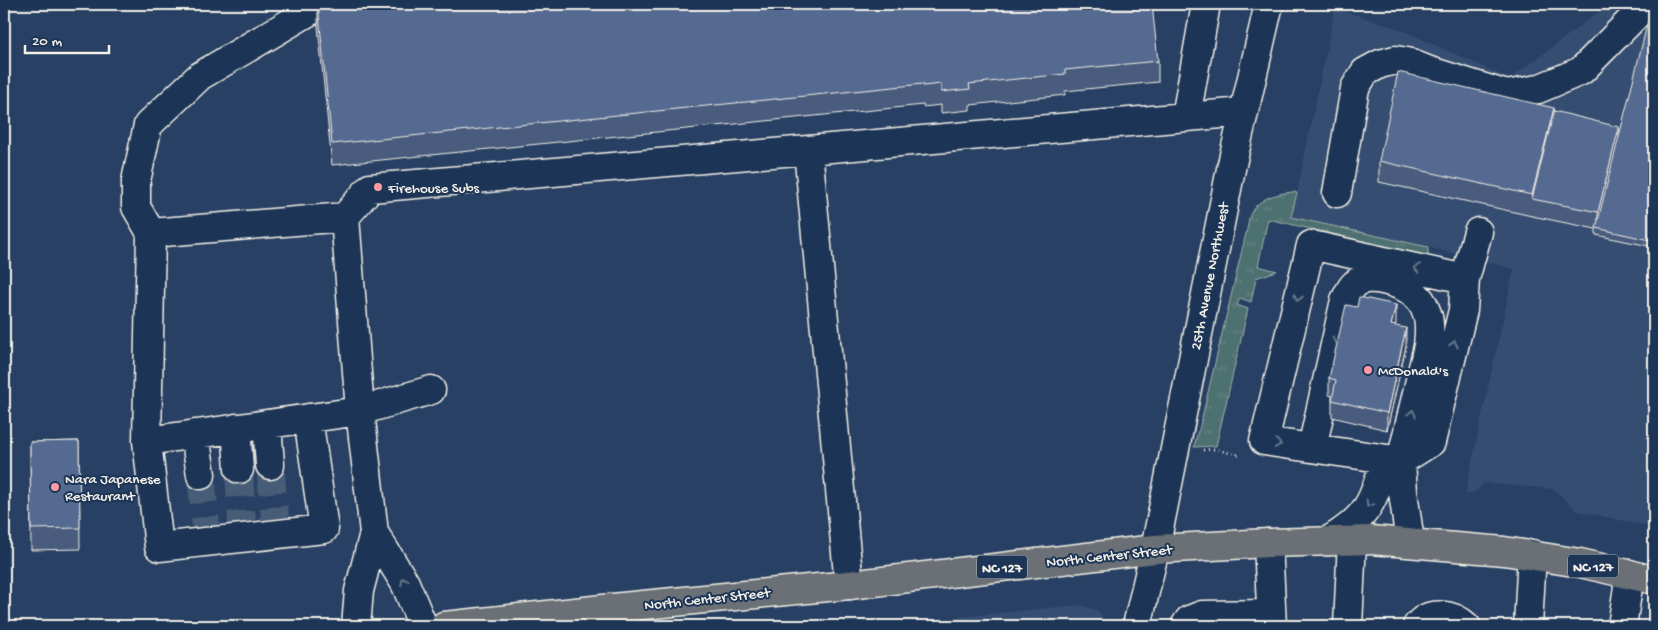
<svg xmlns="http://www.w3.org/2000/svg" width="1658" height="630" font-family="'Gochi Hand',sans-serif">
	<defs>
		<pattern id="grass-tufts" width="24" height="20" patternUnits="userSpaceOnUse" patternTransform="scale(1.25)"><rect width="24" height="20" fill="#4e6f70"/><path d="M3 7l-1-3M5 7V3M7 7l1-3M15 17l-1-3M17 17v-4M19 17l1-3" fill="none" stroke="#688484"/></pattern>
	</defs>
	<rect width="100%" height="100%" fill="#284063"/>
	<filter id="ink" filterUnits="userSpaceOnUse"><feTurbulence type="fractalNoise" baseFrequency=".02" numOctaves="2"/><feDisplacementMap in="SourceGraphic" scale="10" xChannelSelector="R" yChannelSelector="G"/><feConvolveMatrix kernelMatrix="1 2 1 2 8 2 1 2 1" color-interpolation-filters="sRGB"/></filter>
	<g filter="url(#ink)">
		<path fill="#354d71" d="M1609 4H1654V527L1577 511 1554 489 1492 484 1485 482 1476 491 1466 495 1467 484 1514 269 1428 247 1290 217 1297 193 1335 8 1402 30 1510 79Z
			M1079 605 1097 610 1110 626H867Z"/>
		<path fill="url(#grass-tufts)" stroke="#a1b0ac" d="M1294 192 1297 193 1291 217 1428 247V256L1268 219 1258 266 1277 271 1256 278 1251 302 1240 298 1237 305 1248 309 1216 446 1194 447 1198 431 1199 430 1248 225C1249 201 1274 193 1294 192Z"/>
		<g fill="none" stroke-linecap="round" stroke-linejoin="round">
			<path stroke="#475b77" stroke-width="28" stroke-dasharray="28 14" stroke-linecap="butt" d="M270 465 275 519
				M239 469 242 524
				M201 475 206 527"/>
			<defs>
				<path id="minor" d="M1186 117 1206 4
					M1337 193 1355 88 1365 72 1380 64 1395 60 1407 62 1427 70 1507 95 1538 89 1581 71 1647 4
					M345 217 370 188 808 150
					M151 233 136 207V181L148 125 200 76 310 11 325 4
					M1465 279 1311 245 1264 441 1401 461 1431 442 1463 310 1465 279 1478 232
					M308 418 324 529 159 547 147 441 360 411 374 533
					M267 424 270 465
					M236 428 239 469
					M195 434 201 475
					M147 441 151 233 345 217 360 411 431 390
					M1312 448 1345 300C1348 295 1350 288 1355 284 1368 272 1401 283 1413 293 1419 297 1424 304 1426 311 1431 322 1429 335 1428 346L1401 461 1403 492 1410 542
					M1328 541C1367 518 1374 502 1385 459
					M1268 543 1272 626
					M849 585 808 150 1244 112
					M356 626 359 591 374 533 405 583 423 626
					M1137 626 1155 549 1232 164 1269 4
					M1185 626 1189 620 1202 615 1270 614
					M1348 626 1352 540
					M1417 626C1429 610 1453 614 1466 626
					M1528 626 1532 554
					M1622 626 1630 574"/>
				<path id="major" d="M444 626 612 608 849 585 1155 549 1268 543 1371 540 1504 551 1580 563 1654 580"/>
			</defs>
			<use href="#minor" stroke="#f4f1e8" stroke-width="31"/>
			<use href="#major" stroke="#f4f1e8" stroke-width="31"/>
			<path stroke="#f4f1e8" stroke-width="3" stroke-dasharray="1 4" stroke-linecap="butt" d="M1203 450 1215 449 1237 455 1240 452"/>
			<use href="#minor" stroke="#1d3557" stroke-width="28"/>
			<use href="#major" stroke="#6b7074" stroke-width="28"/>
		</g>
		<path fill="#485b7d" stroke="#f4f1e8" d="M318 6 1158 61V82L1065 91V95L970 105V110L941 113V105L923 107V105L332 165 318 27Z
			M1654 14V247L1596 235V229L1532 216 1379 182V161L1554 111 1619 138Z
			M1357 307 1396 323 1395 326 1406 346 1387 430 1332 417V396L1329 395V378Z
			M79 441 80 549 31 550 30 442Z"/>
		<path fill="#3b4a66" stroke="#f4f1e8" d="M6 4V15L4 22V10Z
			M1554 108V128L1532 199V195Z
			M1619 127V144L1598 229V212Z
			M1396 305V323L1391 342V325Z
			M1406 328V346L1387 430V413Z"/>
		<path fill="#546a91" stroke="#f4f1e8" d="M345 4H1152L1158 61 1065 70V74L969 84 970 89 941 92V84L923 86V84L332 144 318 6Z
			M1654 14V241L1596 228 1649 17Z
			M1398 72 1554 108 1532 195 1379 161Z
			M1554 111 1619 127 1598 212 1532 199Z
			M1359 297 1396 305 1391 325 1406 328 1387 413 1332 400 1336 380 1329 378 1346 305 1357 307Z
			M79 441 80 528 31 529 30 442Z
			M1228 621 1258 623V626H1228Z
			M1423 622 1455 624V626H1423Z"/>
		<defs><path id="oneway-chevron" d="M-2-3.5L2.5 0L-2 3.5" fill="none" stroke-width="1.6" stroke-linecap="round" stroke-linejoin="round" transform="scale(1.25)"/></defs>
		<g stroke="#68778a">
			<use href="#oneway-chevron" transform="translate(1417 268) rotate(-168)"/>
			<use href="#oneway-chevron" transform="translate(1298 298) rotate(104)"/>
			<use href="#oneway-chevron" transform="translate(1336 340) rotate(102)"/>
			<use href="#oneway-chevron" transform="translate(1454 344) rotate(-76)"/>
			<use href="#oneway-chevron" transform="translate(1412 413) rotate(-77)"/>
			<use href="#oneway-chevron" transform="translate(1278 444) rotate(8)"/>
			<use href="#oneway-chevron" transform="translate(1369 504) rotate(121)"/>
			<use href="#oneway-chevron" transform="translate(404 581) rotate(-118)"/>
		</g>
	</g>
	<g fill="#ff9aa2" stroke="#1d3557" stroke-width="2">
		<circle cx="378" cy="187" r="5"/>
		<circle cx="1368" cy="370" r="5"/>
		<circle cx="55" cy="487" r="5"/>
	</g>
	<g text-anchor="middle" stroke-width="4" stroke-linejoin="round" paint-order="stroke">
		<g fill="#1d3557" stroke="#b4b9bc" stroke-width="1">
			<rect x="1568" y="554.5" width="50" height="23" rx="4"/>
			<rect x="977" y="555.5" width="50" height="23" rx="4"/>
		</g>
		<g font-size="14" font-weight="bold" fill="#f4f1e8">
			<text x="1593" y="571">NC 127</text>
			<text x="1002" y="572">NC 127</text>
		</g>
		<g font-size="15" fill="#f4f1e8" stroke="#1d3557" text-anchor="start">
			<text x="388" y="192">Firehouse Subs</text>
			<text x="1378" y="375">McDonald's</text>
			<text x="65" y="483">Nara Japanese<tspan x="65" dy="17">Restaurant</tspan></text>
		</g>
		<g font-size="15" fill="#f4f1e8" stroke="#1d3557">
			<text transform="translate(1209 276) rotate(-79)" y="5">25th Avenue Northwest</text>
			<text transform="translate(1109 555) rotate(-6)" y="5">North Center Street</text>
			<text transform="translate(707 598) rotate(-6)" y="5">North Center Street</text>
		</g>
	</g>
	<rect width="1658" height="630" fill="none" stroke="#1d3557" stroke-width="20"/>
	<rect x="10" y="10" width="1638" height="610" fill="none" stroke="#f4f1e8" stroke-width="2" filter="url(#ink)"/>
	<path d="M25 45v8h84v-8" fill="none" stroke="#f4f1e8" stroke-width="2.5"/>
	<text x="32" y="45" font-size="15" fill="#f4f1e8" stroke="#1d3557" stroke-width="4" paint-order="stroke">20 m</text>
</svg>
